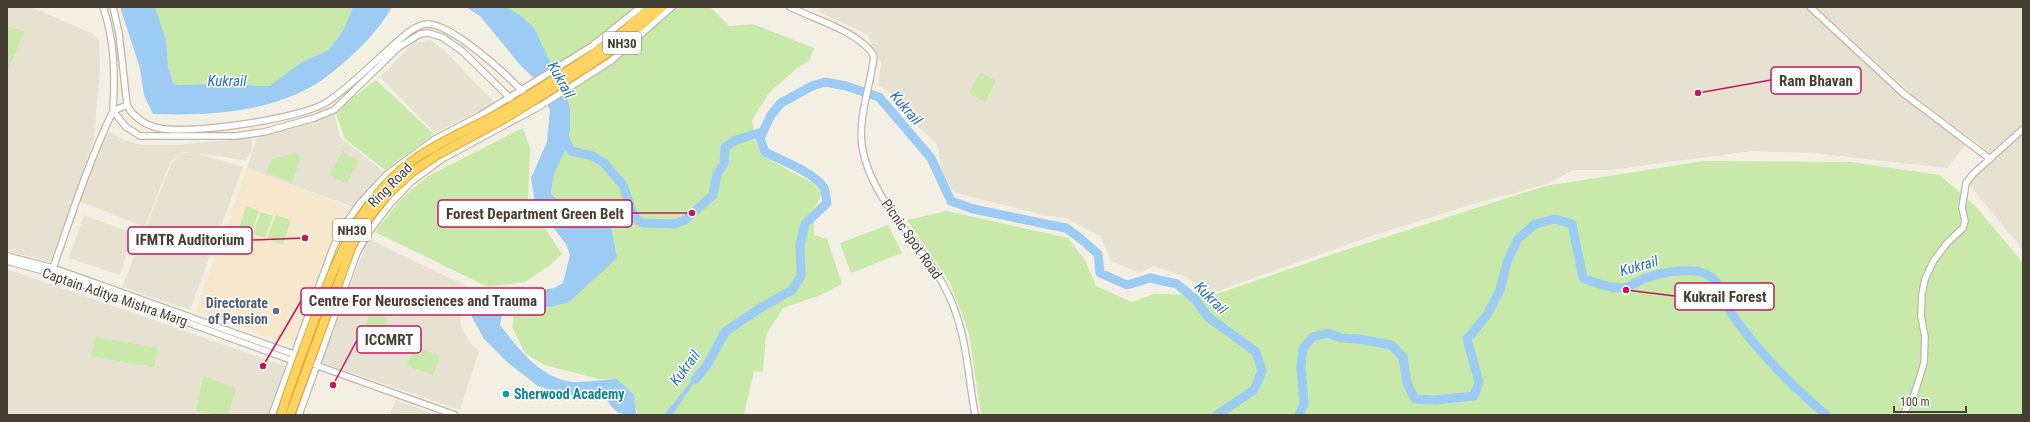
<svg xmlns="http://www.w3.org/2000/svg" width="2030" height="422" font-family="'Roboto Condensed',sans-serif">
	<rect width="100%" height="100%" fill="#f3efe3"/>
	<path fill="#e7e1d1" d="M7 7H31L91 33 99 40 100 67 94 139 51 262 7 251Z
		M821 7H1807L1967 144 1947 168 1813 153 1752 151 1610 170H1573L1547 184 1470 205 1374 235 1218 291 1201 288 1186 277 1154 266 1140 273 1111 261 1100 236 1066 218 1047 216 953 192 942 170 937 144 902 111 891 93 878 85 881 63 867 34 819 12Z
		M1816 7H2023V126L1992 154 1913 95Z
		M430 40 444 50 495 103 435 133 380 77 413 43Z
		M334 112 340 137 383 171 353 207 247 168 258 135 310 123Z
		M106 130 124 140 142 145H177L252 138V150L246 160 185 152 171 161 145 227 79 201Z
		M2023 132V250L1968 183Z
		M185 153H196L243 167 190 310 122 287 172 162Z
		M84 215 132 233 120 275 69 258Z
		M368 239 473 289 460 315 461 327 468 340 479 351 460 410 321 362Z
		M7 269 285 366 269 415H7Z
		M395 400 436 415H390Z"/>
	<path fill="#f6e7cd" d="M247 168 352 208 344 216 336 234 295 346 195 312Z"/>
	<path fill="#c9e9aa" d="M155 7H353L344 29 329 50 302 62 269 86 208 84 178 85 173 83 168 67 166 40Z
		M506 7H710L729 26 753 24 814 48 809 61 796 69 769 93 752 120 755 141 764 157 813 183 822 194 814 210V235L827 239 842 284 821 295 783 308 766 335 763 372 754 371 744 415H636L637 411 617 379H599L544 365 525 353 512 327 514 314 568 303 611 227 573 216 551 193 554 174 564 153 570 108 534 28Z
		M7 27 25 31 7 72Z
		M980 72 996 81 985 102 969 93Z
		M376 80 434 134 385 170 345 139 335 111Z
		M523 128 530 148 528 202 562 254 549 266 525 282 488 287 375 232 401 199 428 176Z
		M343 150 358 162 346 184 330 175Z
		M298 152 301 159 292 182 266 173 272 159Z
		M1704 161 1850 162 1940 175 1976 207 2023 263V415H981L969 334 950 283 907 220 947 211 1068 238 1086 262 1096 286 1132 302 1154 294 1214 295 1333 254 1545 186Z
		M246 206 259 211 252 232 239 228Z
		M261 212 273 216 265 238 253 234Z
		M276 215 291 220 283 245 267 239Z
		M888 225 902 253 851 273 840 243Z
		M371 311 388 319 380 341 362 333Z
		M96 337 158 348 154 367 90 356Z
		M414 346 440 356 433 375 407 366Z
		M203 376 236 388 228 415 196 412Z"/>
	<path fill="#9ccbf3" d="M120 7H155L166 40 168 67 173 83 178 85 208 84 269 86 302 62 329 50 344 29 353 7H392C379 30 360 49 340 66 332 72 324 79 316 84 267 113 208 116 153 114L144 95 140 68Z
		M466 7H506L521 16 534 28 566 95 570 108V131L564 153 554 174 551 193 573 216 611 227 617 258 568 303 527 311 503 310 500 325C518 348 537 374 567 381 580 384 603 379 617 379L634 395 636 415C616 415 613 411 604 394L565 395 538 386 507 362 484 339 472 317 476 298 492 289 509 295 554 288 563 283 570 255 566 244 535 204 531 178 547 142 550 110 534 78 521 66 480 16Z
		M703 370 672 415H664L697 374Z"/>
	<g fill="none" stroke-linecap="round" stroke-linejoin="round">
		<path stroke="#9ccbf3" stroke-width="9" d="M562 133 571 151 593 156 604 163 623 185 632 211 637 220 643 223 675 224 685 220 713 195 717 174 724 164 725 147 736 140 762 132
			M695 380 707 365 725 332 757 310 792 290 801 276 800 245 805 224 827 203C826 199 826 192 824 188 814 172 782 161 765 152L760 138 771 115 781 103 812 86 825 82 846 86 879 97 931 158 951 201 973 209 1066 228 1081 239 1098 254 1100 273 1127 285 1150 278 1177 284 1195 299 1208 317 1256 352 1262 371 1254 390 1217 415
			M1299 415 1304 404 1301 367 1303 348 1313 337 1328 333 1341 338 1359 339 1391 345 1403 357 1407 383 1415 399 1435 400 1474 396 1479 382 1467 339 1487 315 1500 290 1507 262 1518 239 1535 224 1555 219 1572 224 1583 278C1595 283 1608 288 1621 288 1629 288 1639 280 1646 278 1662 272 1683 269 1700 272 1724 278 1720 298 1731 313 1757 351 1791 385 1826 415"/>
		<defs>
			<path id="minor" d="M103 7C115 41 115 76 113 111L126 127 140 136H236L264 132 314 118 334 110 399 47 420 34 428 33 442 37 462 51 509 97 522 116
				M113 7 119 33 127 105C132 116 145 125 158 128 189 135 301 119 327 102 357 82 382 53 410 31 415 28 421 24 427 24 450 23 504 72 520 89 525 95 529 102 534 109
				M790 7C816 20 860 32 874 56 871 84 858 116 862 146 871 202 919 238 944 286 967 328 967 370 975 415
				M1810 7 1903 93 1990 159
				M7 256 53 268 296 355
				M7 261 51 273 291 360 307 362 455 415
				M52 271C71 217 88 163 113 111L127 105
				M272 415 333 248 345 224 362 201 386 175 435 139 481 115 592 46 641 7
				M299 415 357 253 368 233 390 204 411 182 442 159 542 105 611 61 672 7
				M1903 415 1914 395 1924 363 1925 337 1921 316 1922 294 1925 279 1934 260 1948 242 1963 228 1965 221 1962 208 1966 183 1973 174 2023 129"/>
			<path id="highway" d="M574 67 616 38 651 7
				M577 73C609 54 635 31 662 7"/>
		</defs>
		<use href="#minor" stroke="#beb7a6" stroke-width="8"/>
		<use href="#highway" stroke="#e3aa2d" stroke-width="10"/>
		<use href="#minor" stroke="#fff" stroke-width="5.5"/>
		<use href="#highway" stroke="#ffd362" stroke-width="8"/>
		<defs>
			<path id="highway-bridge" d="M281 415C290 384 302 354 313 324 336 261 357 203 412 161 441 140 475 127 505 110 529 96 551 81 574 67
				M290 415 353 243 370 216 388 194 412 172 437 155 504 119 577 73"/>
		</defs>
		<use href="#highway-bridge" stroke="#e3aa2d" stroke-width="10" stroke-linecap="butt"/>
		<use href="#highway-bridge" stroke="#ffd362" stroke-width="8"/>
	</g>
	<circle fill="#5c6f8a" stroke="#fff" stroke-width="1.5" cx="276" cy="311" r="4"/>
	<circle fill="#0f9aa8" stroke="#fff" stroke-width="1.5" cx="506" cy="394" r="4"/>
	<g text-anchor="middle" stroke-width="3" stroke-linejoin="round" paint-order="stroke">
		<g fill="#fff" stroke="#7d7970" stroke-width="1">
			<rect x="603" y="32" width="38" height="22" rx="3"/>
			<rect x="333" y="219" width="38" height="22" rx="3"/>
		</g>
		<g font-size="13" font-weight="bold" fill="#453f33">
			<text x="622" y="48">NH30</text>
			<text x="352" y="235">NH30</text>
		</g>
		<g font-size="14" fill="#453f33" stroke="#fff">
			<text transform="translate(390 185) rotate(-45)" y="5">Ring Road</text>
			<text transform="translate(912 239) rotate(55)" y="5">Picnic Spot Road</text>
			<text transform="translate(115 297) rotate(19)" y="5">Captain Aditya Mishra Marg</text>
		</g>
		<g font-size="14" font-weight="bold" fill="#4e5e75" stroke="#fff" text-anchor="end">
			<text x="268" y="308">Directorate<tspan x="268" dy="16">of Pension</tspan></text>
		</g>
		<g font-size="14" font-weight="bold" fill="#0d838f" stroke="#fff" text-anchor="start">
			<text x="514" y="399">Sherwood Academy</text>
		</g>
		<g font-size="15" font-style="italic" fill="#2972b4" stroke="#fff">
			<text transform="translate(561 80) rotate(61)" y="5">Kukrail</text>
			<text x="227" y="86">Kukrail</text>
			<text transform="translate(906 108) rotate(49)" y="5">Kukrail</text>
			<text transform="translate(1639 266) rotate(-16)" y="5">Kukrail</text>
			<text transform="translate(1211 298) rotate(45)" y="5">Kukrail</text>
			<text transform="translate(685 368) rotate(-53)" y="5">Kukrail</text>
		</g>
	</g>
	<path fill="none" stroke="#c2185b" stroke-width="1.5" d="M1698 93L1771 80M692 213L632 213M305 238L252 240M1626 290L1675 296M263 366L301 301M333 385L357 340"/>
	<g fill="#c2185b" stroke="#fff" stroke-width="1.5">
		<circle cx="1698" cy="93" r="4"/>
		<circle cx="692" cy="213" r="4"/>
		<circle cx="305" cy="238" r="4"/>
		<circle cx="1626" cy="290" r="4"/>
		<circle cx="263" cy="366" r="4"/>
		<circle cx="333" cy="385" r="4"/>
	</g>
	<g fill="#fff" stroke="#c2185b" stroke-width="1.5">
		<rect x="1771" y="67" width="90" height="27" rx="4"/>
		<rect x="438" y="200" width="194" height="27" rx="4"/>
		<rect x="128" y="227" width="124" height="27" rx="4"/>
		<rect x="1675" y="283" width="99" height="27" rx="4"/>
		<rect x="301" y="288" width="244" height="27" rx="4"/>
		<rect x="357" y="326" width="64" height="27" rx="4"/>
	</g>
	<g font-size="15" text-anchor="middle" font-weight="bold" fill="#453f33">
		<text x="1816" y="86">Ram Bhavan</text>
		<text x="535" y="219">Forest Department Green Belt</text>
		<text x="190" y="245">IFMTR Auditorium</text>
		<text x="1725" y="302">Kukrail Forest</text>
		<text x="423" y="306">Centre For Neurosciences and Trauma</text>
		<text x="389" y="345">ICCMRT</text>
	</g>
	<rect width="2030" height="422" fill="none" stroke="#453f33" stroke-width="16"/>
	<path d="M1894 406v6h72v-6" fill="none" stroke="#453f33" stroke-width="2"/>
	<text x="1900" y="406" font-size="12" fill="#453f33" stroke="#ffffff" stroke-width="3" paint-order="stroke">100 m</text>
</svg>
